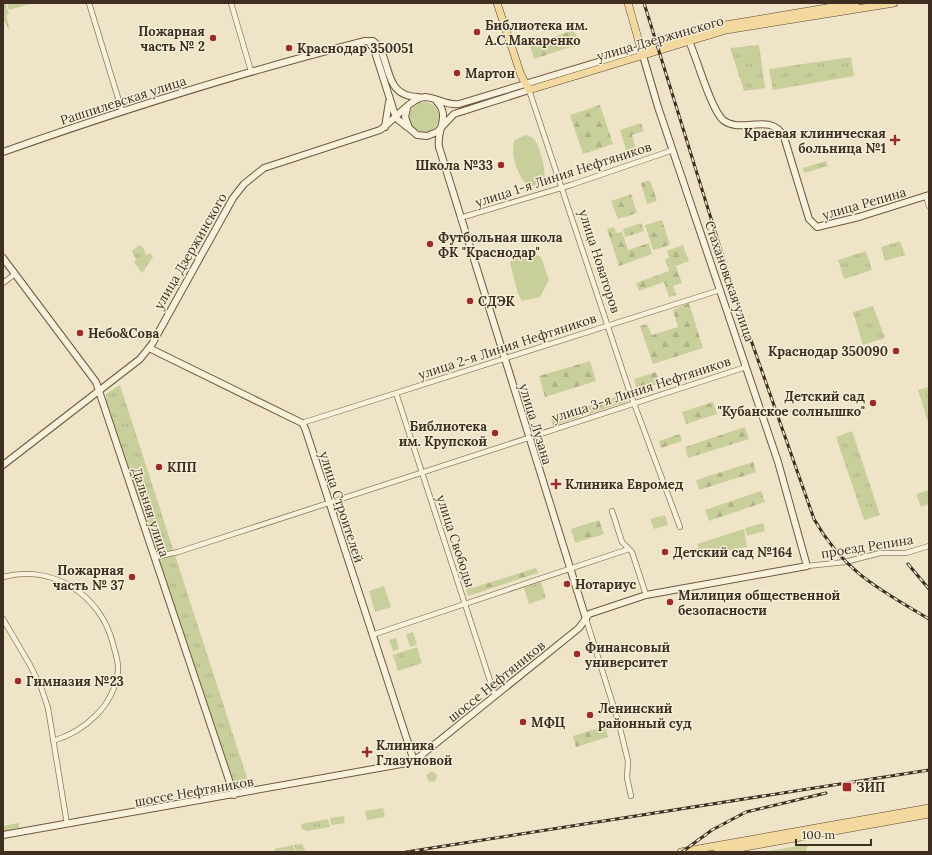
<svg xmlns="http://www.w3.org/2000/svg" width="932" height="855" font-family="Lora,serif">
	<defs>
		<pattern id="forest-firs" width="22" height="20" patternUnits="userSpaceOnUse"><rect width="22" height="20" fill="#c9cf9b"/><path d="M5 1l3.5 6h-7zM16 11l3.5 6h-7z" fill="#aeb285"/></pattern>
		<pattern id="park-tufts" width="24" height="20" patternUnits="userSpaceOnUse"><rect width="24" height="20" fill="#c9cf9b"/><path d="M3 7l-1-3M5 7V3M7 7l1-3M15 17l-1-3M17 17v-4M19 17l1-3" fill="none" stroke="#aeb285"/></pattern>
	</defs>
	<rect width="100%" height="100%" fill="#f0e4c8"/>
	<path fill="#c9cf9b" d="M11 3H33L9 10 7 4Z
		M409 117a15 15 0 1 1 30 0a15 15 0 1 1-30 0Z
		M525 135C529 136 532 137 534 139 540 147 548 174 543 182 521 200 508 150 515 140Z
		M530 252 541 257 549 280 540 297 522 301 518 294 510 263 512 259Z
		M665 515 668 525 654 529 650 519Z
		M763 523 765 531 747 536 745 528Z
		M744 529 747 547 701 556 697 544Z
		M384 586 391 607 375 612 369 591Z
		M413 632 417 645 410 647 406 634Z
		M396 638 399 649 393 651 389 640Z
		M383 808 385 817 367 820 365 811Z
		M19 823V828L3 831V826Z
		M809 844 805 852H769L770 851Z
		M293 845 295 852H275L274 849Z"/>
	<path fill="url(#forest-firs)" d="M574 30 579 44 534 59 530 45Z
		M600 105 613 144 583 154 570 115Z
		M641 123 644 131 632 135 637 153 628 156 620 130Z
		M650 180 657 201 647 204 641 183Z
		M631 194 637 213 618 219 611 201Z
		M662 220 670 245 653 250 645 225Z
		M641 223 644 231 625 237 623 229Z
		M614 227 616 233 622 232 628 250 649 243 652 254 619 266 607 229Z
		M683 245 689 261 676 266 682 283 673 286 676 295 669 297 664 282 639 291 636 283 669 271 665 259 669 258 667 251Z
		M689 303 703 348 653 364 640 326 647 324 652 335 678 327 673 310Z
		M590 361 596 381 545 397 539 376Z
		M656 372 660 383 637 391 634 379Z
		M625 394 628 401 589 414 587 410 578 413 579 417 553 426 551 418Z
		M713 402 717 414 686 424 682 412Z
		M745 427 749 439 688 458 685 447Z
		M680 434 682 441 661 448 659 441Z
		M753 462 756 472 699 490 696 480Z
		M761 491 765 502 709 521 705 510Z
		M599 520 604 534 575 543 571 529Z
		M462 558 472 588 536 568 538 573 468 596 457 560Z
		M605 726 608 737 576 747 573 736Z"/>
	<path fill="url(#park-tufts)" d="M3 3H5L9 14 6 15 10 31 3 19Z
		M759 45 765 88 744 91 730 48Z
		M851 57 854 76 773 90 769 69Z
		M826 161 828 166 804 173 803 168Z
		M900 241 905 255 885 261 881 247Z
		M139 245 143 247 146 255 150 253 153 257 142 273 134 262 136 260 132 251Z
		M866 251 872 270 844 279 838 260Z
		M873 306 885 338 863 345 853 312Z
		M120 385 250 787 234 790 106 401V394Z
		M929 387V421L928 422 918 390Z
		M852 431 880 515 864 520 836 437Z
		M929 490V504L921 507 916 494Z
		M541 582 546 598 529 604 524 588Z
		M417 647 422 663 398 671 393 655Z
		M427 777a5 5 0 1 1 10 0a5 5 0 1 1-10 0Z
		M344 816 345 823 331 825 330 818Z
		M328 819 330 827 307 831 302 829 301 824Z
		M302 844 306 852H296L294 845Z"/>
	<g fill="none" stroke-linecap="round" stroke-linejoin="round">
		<defs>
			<path id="street" d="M89 3 122 111
				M231 3 251 71
				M529 90 629 390 680 527
				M926 196 929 206
				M460 218 571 185 673 150
				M3 283 15 274
				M396 393 495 696
				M302 423 720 290
				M612 511 622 542 632 552 646 595
				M155 557 178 552 746 367
				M807 566 845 562 880 553H906L929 546
				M3 577C53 564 101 595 113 644 115 652 119 662 118 671 114 706 85 731 53 741
				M3 619 30 665 41 687 48 708 67 824
				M586 619 619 724 628 761 627 778 631 796
				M372 635 629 549"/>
			<path id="secondary" d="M368 41 374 49 396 118 407 127
				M689 41C697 59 711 109 723 120 742 135 770 111 784 137L809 219 817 227 859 217 929 195
				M437 102C451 116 436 130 439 147L586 619
				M407 108 405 117 409 128 417 135 427 136 437 132 454 114 529 90
				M385 127 389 102
				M3 152C122 110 242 72 365 41H373L379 46C391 69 386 96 418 97
				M3 258 96 382 234 795
				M149 348 302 423 305 428 414 761
				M3 465 140 359 152 344 233 198 244 184 264 168 380 130C392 122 412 97 425 97 438 98 447 106 459 104L641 49 658 107 778 462 807 566 646 595 589 614 579 628 419 757 407 763 3 835"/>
			<path id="primary" d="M497 3 521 75 529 90 726 30 894 3
				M628 3 641 49 725 25 856 3
				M681 852 929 808
				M717 852 929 814"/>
		</defs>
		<use href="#street" stroke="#8d765c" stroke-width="6"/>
		<use href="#secondary" stroke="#6f573f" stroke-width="8"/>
		<use href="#primary" stroke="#5b4430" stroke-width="8"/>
		<use href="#street" stroke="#faf1dc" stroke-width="4.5"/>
		<use href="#secondary" stroke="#faf1dc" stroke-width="6"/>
		<use href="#primary" stroke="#f3d9a0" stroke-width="7"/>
		<defs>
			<path id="rail" d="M644 3 732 286 814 519C844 572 879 589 929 619
				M908 564 929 589
				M406 852 929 770
				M682 852 712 830 746 812 826 793"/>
		</defs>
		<use href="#rail" stroke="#3d2e20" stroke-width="3"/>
		<use href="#rail" stroke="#f7eed8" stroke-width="1.5" stroke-dasharray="4.5" stroke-linecap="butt"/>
	</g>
	<g fill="#9e2a2b" stroke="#f7eed8" stroke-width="1.5">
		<circle cx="477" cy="32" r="4"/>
		<circle cx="213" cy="38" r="4"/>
		<circle cx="289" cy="48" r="4"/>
		<circle cx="457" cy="73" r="4"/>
		<path d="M893 134h4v4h4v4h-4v4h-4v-4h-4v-4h4z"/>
		<circle cx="501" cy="165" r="4"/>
		<circle cx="430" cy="244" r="4"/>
		<circle cx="470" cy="301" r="4"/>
		<circle cx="80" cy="333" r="4"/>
		<circle cx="896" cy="351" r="4"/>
		<circle cx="873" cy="403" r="4"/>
		<circle cx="495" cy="433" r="4"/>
		<circle cx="159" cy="467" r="4"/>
		<path d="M554 478h4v4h4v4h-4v4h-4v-4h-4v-4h4z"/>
		<circle cx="665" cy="552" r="4"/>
		<circle cx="132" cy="577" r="4"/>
		<circle cx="567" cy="584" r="4"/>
		<circle cx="670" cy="602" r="4"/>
		<circle cx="577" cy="654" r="4"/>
		<circle cx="18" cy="681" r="4"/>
		<circle cx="590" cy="715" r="4"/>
		<circle cx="523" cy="722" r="4"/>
		<path d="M365 746h4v4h4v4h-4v4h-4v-4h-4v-4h4z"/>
		<rect x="842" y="782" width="10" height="10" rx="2"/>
	</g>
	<g text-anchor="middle" stroke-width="3" stroke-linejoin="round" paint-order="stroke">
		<g font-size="13" font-weight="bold" fill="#3d2e20" stroke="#f7eed8" text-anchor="start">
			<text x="485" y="30">Библиотека им.<tspan x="485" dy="15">А.С.Макаренко</tspan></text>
			<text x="205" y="36" text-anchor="end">Пожарная<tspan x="205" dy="15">часть № 2</tspan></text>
			<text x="297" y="53">Краснодар 350051</text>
			<text x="465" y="78">Мартон</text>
			<text x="886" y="138" text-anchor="end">Краевая клиническая<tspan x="886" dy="15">больница №1</tspan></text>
			<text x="493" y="170" text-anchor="end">Школа №33</text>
			<text x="438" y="242">Футбольная школа<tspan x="438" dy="15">ФК "Краснодар"</tspan></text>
			<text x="478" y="306">СДЭК</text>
			<text x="88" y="338">Небо&amp;Сова</text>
			<text x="888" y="356" text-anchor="end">Краснодар 350090</text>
			<text x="865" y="401" text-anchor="end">Детский сад<tspan x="865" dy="15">"Кубанское солнышко"</tspan></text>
			<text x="487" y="431" text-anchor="end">Библиотека<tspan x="487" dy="15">им. Крупской</tspan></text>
			<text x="167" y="472">КПП</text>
			<text x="565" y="489">Клиника Евромед</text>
			<text x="673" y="557">Детский сад №164</text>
			<text x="124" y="575" text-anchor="end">Пожарная<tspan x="124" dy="15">часть № 37</tspan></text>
			<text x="575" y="589">Нотариус</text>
			<text x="678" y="600">Милиция общественной<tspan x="678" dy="15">безопасности</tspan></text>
			<text x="585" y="652">Финансовый<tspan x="585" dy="15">университет</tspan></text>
			<text x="26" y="686">Гимназия №23</text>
			<text x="598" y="713">Ленинский<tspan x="598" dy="15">районный суд</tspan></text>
			<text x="531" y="727">МФЦ</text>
			<text x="376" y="750">Клиника<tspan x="376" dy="15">Глазуновой</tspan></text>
			<text x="856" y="792">ЗИП</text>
		</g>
		<g font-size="13" fill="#3d2e20" stroke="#f7eed8">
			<text transform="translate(660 38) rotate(-16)" y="5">улица Дзержинского</text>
			<text transform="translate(123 100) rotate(-18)" y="5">Рашпилевская улица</text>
			<text transform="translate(563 174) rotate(-18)" y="5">улица 1-я Линия Нефтяников</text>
			<text transform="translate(864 203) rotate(-16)" y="5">улица Репина</text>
			<text transform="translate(190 251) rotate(-60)" y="5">улица Дзержинского</text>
			<text transform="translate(600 261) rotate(72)" y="5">улица Новаторов</text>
			<text transform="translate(730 281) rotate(71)" y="5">Стахановская улица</text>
			<text transform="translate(507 346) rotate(-18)" y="5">улица 2-я Линия Нефтяников</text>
			<text transform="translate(641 389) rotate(-18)" y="5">улица 3-я Линия Нефтяников</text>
			<text transform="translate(536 424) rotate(73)" y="5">улица Лузана</text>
			<text transform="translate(342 507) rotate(72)" y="5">улица Строителей</text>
			<text transform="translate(151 512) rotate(72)" y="5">Дальняя улица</text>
			<text transform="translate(456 541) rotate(72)" y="5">улица Свободы</text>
			<text transform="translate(867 546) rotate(-9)" y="5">проезд Репина</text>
			<text transform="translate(496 681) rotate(-39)" y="5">шоссе Нефтяников</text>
			<text transform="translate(194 791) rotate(-10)" y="5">шоссе Нефтяников</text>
		</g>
	</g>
	<rect width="932" height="855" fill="none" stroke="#3d2e20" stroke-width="8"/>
	<path d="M796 839v6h75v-6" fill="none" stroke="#3d2e20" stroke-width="2"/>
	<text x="802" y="839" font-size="12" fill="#3d2e20" stroke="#f7eed8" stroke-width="3" paint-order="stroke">100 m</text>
</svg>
